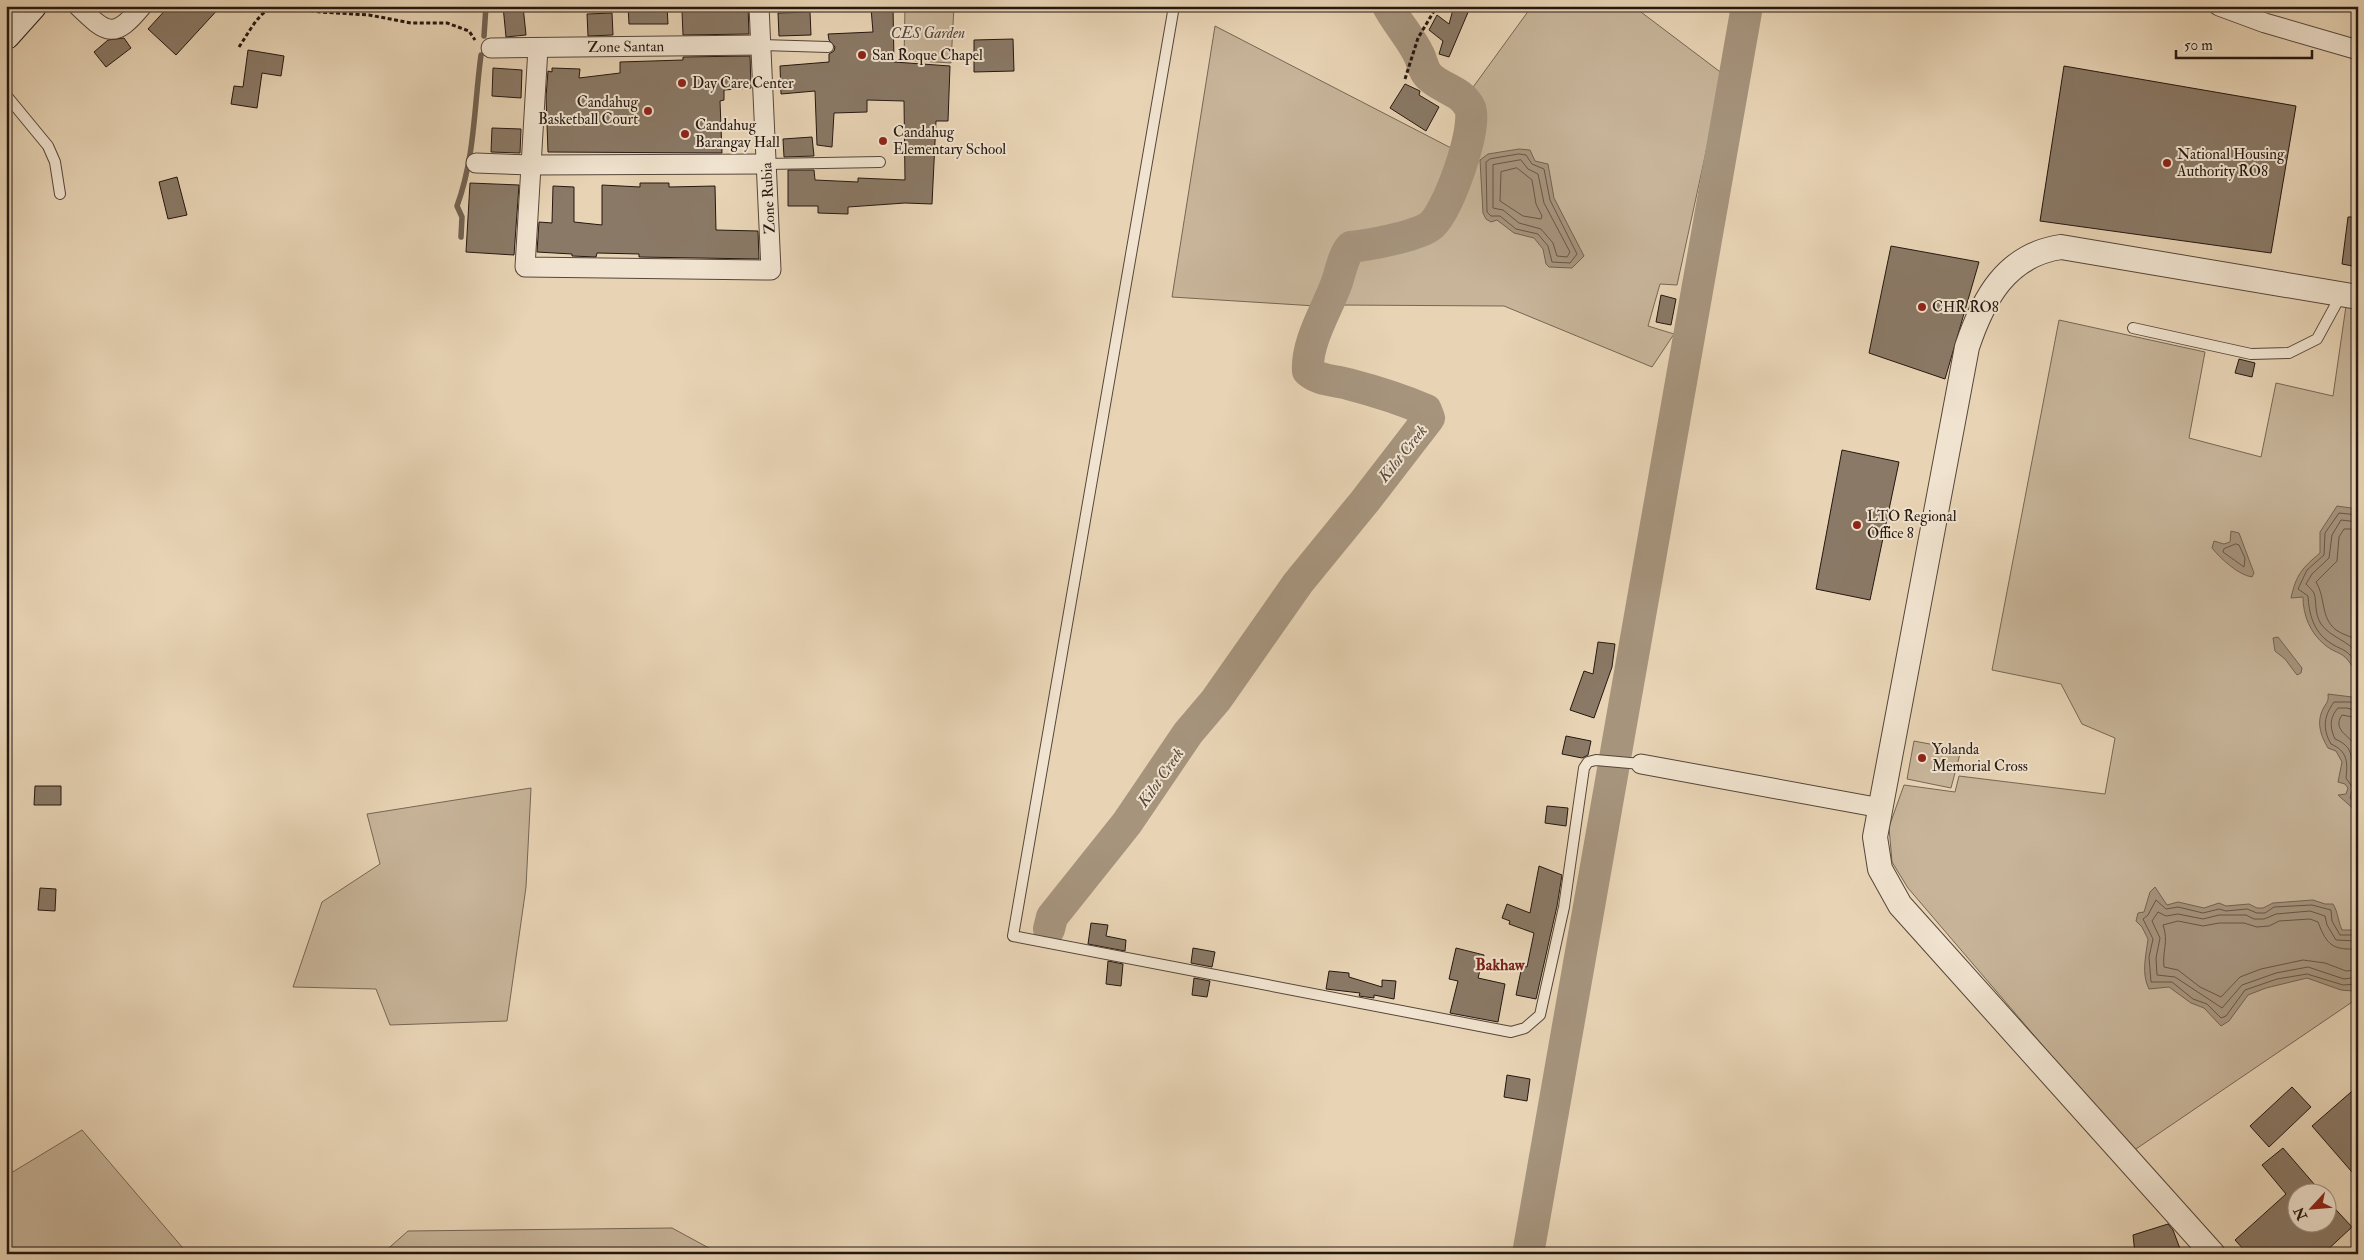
<svg xmlns="http://www.w3.org/2000/svg" width="2364" height="1260" font-family="'IM FELL Double Pica',serif">
	<rect width="100%" height="100%" fill="#e8d4b5"/>
	<filter id="stains"><feTurbulence type="fractalNoise" baseFrequency=".004" numOctaves="4"/><feColorMatrix values="0 0 0 0 .2 0 0 0 0 .09 0 0 0 0 .02 0 0 0 .5 -.17"/></filter>
	<radialGradient id="worn" r=".72"><stop offset=".6" stop-color="#630" stop-opacity="0"/><stop offset="1" stop-color="#630" stop-opacity=".3"/></radialGradient>
	<path fill="#c7b499" stroke="#766654" d="M905 6H954L951 63 904 60Z
		M1532 6H1633L1723 74 1677 285 1660 284 1648 326 1674 334 1652 367 1504 306 1340 305 1356 260 1437 236C1461 212 1481 139 1484 106L1471 90Z
		M1215 26 1455 150 1443 184 1424 220 1346 237 1336 248 1316 306 1172 297Z
		M2346 306 2358 309V998L2133 1151 1908 888 1892 862 1889 827 1904 785 1955 792 1959 776 2105 794 2115 738 2082 724 2061 684 1992 670 2059 320 2205 352 2189 438 2261 457 2276 383 2333 396Z
		M1914 741 1961 750 1951 788 1907 779Z
		M531 788 526 887 507 1021 390 1025 376 989 293 987 322 902 380 864 367 814Z
		M82 1130 188 1254H16L6 1245V1176Z
		M672 1228 720 1254H382L408 1231Z"/>
	<path fill="#a6947d" stroke="#726251" d="M1519 149 1530 150 1535 161 1548 164 1554 198 1584 256 1572 268 1549 267 1546 264 1543 249 1534 238 1514 233 1497 220 1491 222 1486 219 1483 213 1480 160 1488 154Z
		M2337 506 2358 509V666H2352C2342 650 2337 655 2325 645 2310 633 2303 615 2303 597L2291 598C2296 575 2302 568 2320 553V532Z
		M2231 531 2239 533 2254 573 2252 577C2238 575 2220 558 2212 548L2214 541 2224 544 2230 542Z
		M2278 637 2302 668 2301 673 2297 675 2285 659 2275 651 2273 638Z
		M2328 694 2352 697 2358 701V813L2338 795 2346 794 2348 788 2345 784 2338 782 2342 762 2336 751 2328 748C2321 736 2316 723 2323 709 2326 703 2329 702 2328 694Z
		M2155 887 2167 905 2178 902 2204 908 2219 903 2226 906 2249 904 2257 908H2263L2273 903 2313 900 2325 904H2333C2338 912 2338 921 2342 930H2358V988L2353 991 2341 990 2307 978 2266 988 2248 995 2229 1021 2221 1026 2204 1008 2191 1003 2169 987 2149 989C2141 973 2146 956 2148 939L2142 927 2136 921 2138 913 2144 912 2150 892Z"/>
	<g fill="none" stroke-linecap="round" stroke-linejoin="round">
		<path stroke="#665646" stroke-width="1" d="M1519 154 1526 155 1532 164 1544 169 1550 200 1577 254 1570 263 1552 262 1548 246 1538 234 1516 229 1500 216H1491L1487 212 1486 162 1490 159Z
			M1521 160 1528 169 1538 174 1544 203 1570 252 1567 257 1557 256 1553 243 1541 229 1519 223 1503 210 1493 208V165Z
			M1517 168 1532 180 1536 204 1542 216 1541 219 1523 216 1500 201 1501 172Z
			M2358 515 2339 513 2325 533 2324 555 2307 570 2298 589 2308 596C2309 613 2313 631 2329 642 2340 650 2346 648 2354 660L2358 661
			M2358 522 2341 520 2332 535 2329 558 2312 574 2306 584C2309 587 2312 590 2314 593 2317 602 2314 613 2321 624 2331 638 2348 640 2358 654
			M2358 529H2344L2339 537 2337 561 2316 582C2326 598 2320 617 2336 630 2343 635 2351 636 2358 641
			M2236 544 2239 545 2245 558 2244 567 2223 552 2224 549Z
			M2358 705 2350 702H2334C2324 716 2322 728 2331 744 2347 751 2348 761 2346 778L2353 788 2350 798 2358 805
			M2358 711 2347 708H2338C2329 718 2330 728 2335 739 2360 749 2347 766 2358 783
			M2358 718 2342 715C2331 731 2352 736 2358 749
			M2358 935H2340L2332 921 2331 910 2312 905 2274 907 2265 913H2257L2247 909 2226 911 2219 909 2203 913 2178 907 2166 909 2156 900 2148 915 2143 919 2153 939 2149 957 2151 982H2172L2193 999 2207 1004 2221 1018 2226 1016 2245 990 2277 979 2307 974 2343 985 2358 984
			M2358 941 2336 940 2327 925 2325 916 2310 911 2276 914 2264 919H2254L2246 915H2219L2203 919 2178 914 2166 916 2158 912 2152 921 2160 938 2156 958 2157 975 2175 977 2222 1008 2242 985 2276 973 2308 967 2344 979 2358 977
			M2358 949C2333 950 2327 946 2318 922L2310 919 2279 921 2269 926 2257 927 2244 923H2219L2203 926 2178 921 2163 925C2169 942 2162 951 2164 967L2178 970 2200 987 2221 997 2240 977 2261 969 2303 960 2325 963 2346 971 2358 970"/>
		<path stroke="#726251" stroke-width="5.5" d="M484 36 486 6
			M461 237 462 217 457 206C475 157 474 106 481 55"/>
		<path stroke="#a6947d" stroke-width="32" d="M1049 929 1052 917 1127 823 1188 733 1216 700 1298 583 1365 501 1429 418 1426 410C1401 399 1375 391 1348 384 1335 380 1319 381 1308 371 1306 342 1327 310 1337 282 1341 270 1343 256 1351 247 1369 245 1413 237 1429 227 1447 216 1478 127 1470 108 1462 91 1443 89 1431 78 1423 72 1423 63 1419 55 1411 38 1397 23 1388 6
			M1528 1254 1747 6"/>
	</g>
	<path fill="#8a7966" stroke="#251710" d="M169 6H221L176 55 148 29Z
		M503 6H523L526 35 506 37Z
		M628 6H667L668 24H629Z
		M723 6H748L749 34 683 35 682 11 723 10Z
		M1454 6 1469 10 1449 57 1439 54 1443 41 1429 30 1437 15 1449 24Z
		M893 7 894 62 950 66 948 121H936L932 204 905 203 848 207V214L818 213V206H788V170H814L815 180 858 182V178L905 180 904 101 867 100V112L834 113 832 147 817 145 815 91 781 94 780 66 829 62V54L834 51 835 47 829 40 828 34 873 32 871 8Z
		M810 12 811 35 779 36 778 13Z
		M612 13 613 35 588 36 587 14Z
		M124 38 131 48 106 67 94 52 108 40Z
		M1013 39 1014 71 974 72V40Z
		M248 50 284 56 281 76 262 73 257 108 231 104 234 86 243 87Z
		M750 56 751 88 724 90V100L720 101 722 153 548 152 546 97 548 71 552 72V68L580 69 579 78 620 73V62L683 60V57Z
		M2064 66 2296 106 2271 253 2040 221Z
		M493 68 522 70 521 98 492 96Z
		M1405 84 1420 91 1419 95 1439 107 1426 131 1390 108Z
		M492 128 521 129 520 153 491 152Z
		M812 137 814 156 784 157 783 139Z
		M177 177 187 215 168 219 159 182Z
		M470 183 519 185 514 255 466 252Z
		M640 183H669V187L715 186 716 230 758 231 759 259 639 257V254L597 253 596 257 572 256V254L537 252 539 222 552 223 553 186 574 187V222L602 225V185L640 187Z
		M2348 217H2358V267L2342 264Z
		M1891 246 1979 262 1945 379 1869 353Z
		M1661 295 1676 299 1671 325 1656 322Z
		M2239 359 2255 363 2252 377 2235 373Z
		M1842 450 1899 462 1870 600 1816 589Z
		M1598 642 1615 644 1612 667 1594 718 1570 710 1584 671 1593 674Z
		M1566 736 1591 741 1588 755 1582 758 1562 754Z
		M35 786H61V805H34Z
		M1547 806 1568 808 1566 826 1545 823Z
		M1539 866 1562 875 1557 906 1536 999 1516 995 1522 966 1527 967 1534 933 1509 924 1510 921 1502 918 1507 904 1530 913Z
		M40 888 56 889 55 911 38 910Z
		M1091 923 1108 925 1106 936 1126 940 1125 951 1088 944Z
		M1193 948 1215 952 1212 967 1191 963Z
		M1456 948 1484 955 1478 978 1505 984 1498 1022 1450 1013 1458 981 1449 979Z
		M1108 961 1123 964 1121 986 1106 984Z
		M1329 971 1349 973V977L1382 987V980L1396 981 1394 999 1374 995V998L1359 996 1360 993 1326 989Z
		M1194 978 1210 981 1207 997 1192 995Z
		M1507 1075 1530 1079 1527 1101 1504 1097Z
		M2358 1086V1179L2312 1126Z
		M2292 1087 2311 1107 2269 1147 2250 1126Z
		M2283 1148 2321 1192H2296V1222H2326V1199L2352 1227 2323 1254H2248L2235 1240 2286 1194 2262 1165Z
		M2168 1224 2173 1230 2182 1254H2135L2133 1235Z"/>
	<g fill="none" stroke-linecap="round" stroke-linejoin="round">
		<defs>
			<path id="service" d="M1174 6 1013 936 1511 1032 1525 1028 1540 1015 1564 907 1584 768 1588 762 1596 760 1641 764
				M761 45 828 47
				M6 95 48 146 55 162 60 194
				M766 164 880 162
				M2133 328 2251 354 2289 353 2317 339 2341 295"/>
			<g id="minor">
				<path d="M78 6C107 34 114 40 142 6"/>
				<path d="M2219 6 2265 23 2358 50"/>
				<path id="s1" d="M491 48 761 45"/>
				<path d="M538 48 525 267 771 270 759 6"/>
				<path d="M476 163 532 165 766 164"/>
				<path d="M1641 764 1881 808"/>
			</g>
			<path id="tertiary" d="M2213 1254 1900 905 1880 869 1875 837 1967 347C1983 299 2006 255 2061 247L2358 297"/>
			<path id="secondary" d="M6 35 32 6"/>
		</defs>
		<use href="#service" stroke="#564639" stroke-width="12"/>
		<use href="#minor" stroke="#564639" stroke-width="21"/>
		<use href="#tertiary" stroke="#564639" stroke-width="26"/>
		<use href="#secondary" stroke="#251710" stroke-width="30"/>
		<path stroke="#251710" stroke-width="3" stroke-dasharray="4 2.5" stroke-linecap="butt" d="M239 47C248 34 260 9 276 6L321 12 369 15 411 23H447L469 31 475 40
			M1405 79 1418 38 1437 6"/>
		<use href="#service" stroke="#f0e3cf" stroke-width="10"/>
		<use href="#minor" stroke="#f0e3cf" stroke-width="19"/>
		<use href="#tertiary" stroke="#f0e3cf" stroke-width="24"/>
		<use href="#secondary" stroke="#f0e3cf" stroke-width="28"/>
	</g>
	<g fill="#8f2418" stroke="#f0e3cf" stroke-width="2">
		<circle cx="862" cy="55" r="5"/>
		<circle cx="682" cy="83" r="5"/>
		<circle cx="648" cy="111" r="5"/>
		<circle cx="685" cy="134" r="5"/>
		<circle cx="883" cy="141" r="5"/>
		<circle cx="2167" cy="163" r="5"/>
		<circle cx="1922" cy="307" r="5"/>
		<circle cx="1857" cy="525" r="5"/>
		<circle cx="1922" cy="758" r="5"/>
	</g>
	<g text-anchor="middle" stroke-width="4" stroke-linejoin="round" paint-order="stroke">
		<g font-size="15" font-style="italic" fill="#564639" stroke="#f0e3cf">
			<text x="928" y="38">CES Garden</text>
		</g>
		<g font-size="15" fill="#251710" stroke="#f0e3cf">
			<text dy="5" stroke="none"><textPath href="#s1" startOffset="135">Zone Santan</textPath></text>
			<text transform="translate(768 198) rotate(-93)" y="5">Zone Rubia</text>
		</g>
		<g font-size="15" fill="#251710" stroke="#f0e3cf" text-anchor="start">
			<text x="872" y="60">San Roque Chapel</text>
			<text x="692" y="88">Day Care Center</text>
			<text x="638" y="107" text-anchor="end">Candahug<tspan x="638" dy="17">Basketball Court</tspan></text>
			<text x="695" y="130">Candahug<tspan x="695" dy="17">Barangay Hall</tspan></text>
			<text x="893" y="137">Candahug<tspan x="893" dy="17">Elementary School</tspan></text>
			<text x="2177" y="159">National Housing<tspan x="2177" dy="17">Authority RO8</tspan></text>
			<text x="1932" y="312">CHR RO8</text>
			<text x="1867" y="521">LTO Regional<tspan x="1867" dy="17">Office 8</tspan></text>
			<text x="1932" y="754">Yolanda<tspan x="1932" dy="17">Memorial Cross</tspan></text>
		</g>
		<g font-size="16" font-style="italic" fill="#59493c" stroke="#f0e3cf">
			<text transform="translate(1402 453) rotate(-51)" y="6">Kilot Creek</text>
			<text transform="translate(1160 777) rotate(-55)" y="6">Kilot Creek</text>
		</g>
		<g font-size="16" font-weight="bold" fill="#7a1f14" stroke="#f0e3cf">
			<text x="1500" y="970">Bakhaw</text>
		</g>
	</g>
	<rect width="2364" height="1260" fill="none" stroke="#e8d4b5" stroke-width="25"/>
	<rect x="8" y="8" width="2349" height="1245" fill="none" stroke="#251710" stroke-width="2.5"/>
	<rect x="12" y="12" width="2339" height="1235" fill="none" stroke="#251710"/>
	<g transform="translate(2312 1208) rotate(244)"><circle r="24" fill="#f0e3cf" stroke="#9f9183"/>
	<path d="M0-4L9 19L0 12L-9 19Z" fill="#8f2418"/>
	<text y="-8" font-size="14" font-weight="bold" text-anchor="middle" fill="#251710">N</text>
	</g>
	<path d="M2176 50v8h136v-8" fill="none" stroke="#251710" stroke-width="2.5"/>
	<text x="2184" y="50" font-size="15" fill="#251710" stroke="#f0e3cf" stroke-width="4" paint-order="stroke">50 m</text>
	<rect width="100%" height="100%" filter="url(#stains)"/>
	<rect width="100%" height="100%" fill="url(#worn)"/>
</svg>
